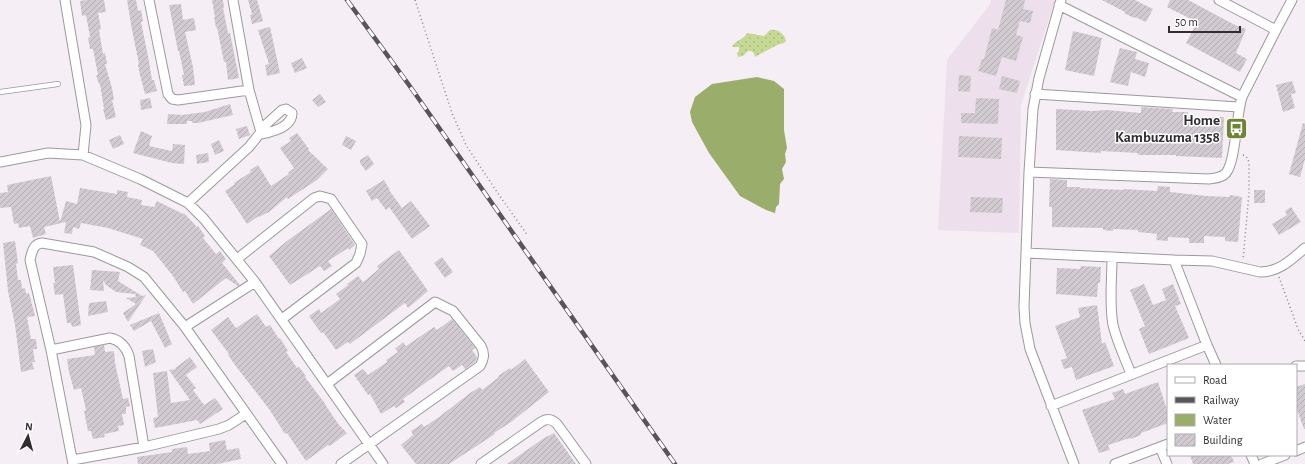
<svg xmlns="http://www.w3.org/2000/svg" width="1305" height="464" font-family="'Alegreya Sans',sans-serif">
	<defs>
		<pattern id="grass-dots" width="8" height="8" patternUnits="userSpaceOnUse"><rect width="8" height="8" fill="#c5d995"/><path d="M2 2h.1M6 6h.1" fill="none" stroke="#aabb81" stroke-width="1.8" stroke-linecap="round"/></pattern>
		<pattern id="building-hatch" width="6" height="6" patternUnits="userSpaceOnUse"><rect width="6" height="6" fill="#d1cad0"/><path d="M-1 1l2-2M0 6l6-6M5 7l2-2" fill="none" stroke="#b4aeb3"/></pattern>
	</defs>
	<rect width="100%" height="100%" fill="#f6eef5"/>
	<path fill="#eddfeb" d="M991 0H1055L1021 105 1019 233 938 230 947 60 991 3Z"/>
	<path fill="url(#grass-dots)" d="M770 30C778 29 784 33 786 41L784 43 777 45 755 57C754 52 753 51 748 51L743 56 738 57 737 53 739 51V47H732C735 40 744 40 747 33L764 36Z"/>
	<path fill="#9aad6b" d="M757 77 774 81 784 89V130L787 148 785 154 786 162 782 169 784 179 780 184 779 204 776 207 775 213 766 210 740 196 709 153 692 122 690 112 695 97 712 84Z"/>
	<path fill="url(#building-hatch)" d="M87 0H104L106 12 98 13 101 29 99 30 103 54 105 53 107 64H105L112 88 114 100H112L116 117 106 120 103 109H104L100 84H99L96 75H98L93 49H90L88 38 90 37 86 15 82 16 80 1Z
		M127 0H136L138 11 141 10 143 21 141 22 148 56 152 80H154L157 91 145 94 140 75 138 65 139 64 132 30Z
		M212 0H223L224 8H223L228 33H230L239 78 228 80 226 62H224L217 27 216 28 214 17H215Z
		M248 0H257L263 21 252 24 250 15 252 14Z
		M1006 0H1025L1023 9 1033 11 1030 23 1020 21 1016 35 1023 37 1016 61 1002 57 996 76 978 71 982 59H984L992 28 998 30Z
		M1102 0H1135L1153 9 1146 22 1135 17 1134 18 1124 13 1125 12Z
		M1170 0H1188L1235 25 1246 29 1236 53 1247 59 1240 72 1186 43 1197 22 1167 7Z
		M181 4 183 20 194 18 196 30 185 32 193 67 195 85 184 86 182 75H184L179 51H178L169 5Z
		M270 27 280 73 267 76 265 65 269 64 258 30Z
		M1073 31 1102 38 1094 76 1065 70 1069 50Z
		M1120 48 1137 52 1135 59 1149 63 1145 77 1131 72 1128 86 1110 82Z
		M302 58 307 68 295 73 291 63Z
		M959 75 971 76 970 92 958 91Z
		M1002 76 1020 81 1017 93 999 89Z
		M1292 81 1296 93 1291 94 1295 108 1283 112 1276 85Z
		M320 94 326 102 318 107 312 100Z
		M150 98 152 108 141 110 140 100Z
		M976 98 999 99 998 124 961 123V113H975Z
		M230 104 233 115 198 123H192V121H187V124H167L168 114 182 115 205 112Z
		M1141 107 1173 109 1172 112H1188V117L1211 119V117H1224L1222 158 1176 156V155H1138V153L1101 151V153L1056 150V109L1092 111 1107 110 1141 113Z
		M1303 123 1305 124V159L1300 177 1289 174Z
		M247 126 250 135 239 139 236 129Z
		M141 131 152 136 149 146 172 151 173 144 185 145 184 164 172 163 133 153Z
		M297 133 309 149 308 150 328 169 317 180 288 199 287 197 269 212 259 217V216L247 224 225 191 235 184 234 183 251 172 250 170 258 165 271 186 289 174 288 173 294 168 280 148 291 141 289 138Z
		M120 135 124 144 113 149 109 140Z
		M346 136 356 141 351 150 342 145Z
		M959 136 1002 138 1001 159 958 157Z
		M219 140 224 151 215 155 211 144Z
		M208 153 209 162 197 164 196 155Z
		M368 155 374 164 366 171 360 163V160Z
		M51 176 60 222 66 201 77 204 80 188 117 194V190L128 192 127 197 142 200 141 205 154 207 157 201 183 214 184 213 197 227 198 226 205 236 203 238 216 254 220 251 226 259 222 263 240 285 238 286 226 278 193 304 185 291 183 292 173 276 153 251 140 245 143 239 108 228 81 223 79 229 73 227 72 234 64 233 66 222 44 227 46 234 33 238 30 226 19 228 18 223 14 224 11 207 0 208V193L8 192 7 185Z
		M1050 179 1067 180V187H1080V188L1124 190V189L1157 191 1158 186 1170 187V192L1207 196 1229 197 1230 195 1242 197 1238 242 1225 241V237L1204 236V243H1189V238L1168 237V241L1156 240 1157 234 1138 232V230L1113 229V231L1103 230V228L1052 227V207H1049Z
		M384 180 390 190H389L402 208 411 201 430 226 412 239 389 207 386 210 377 198 372 201 366 191Z
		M1254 190H1265V203H1254Z
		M971 197 1003 198 1002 213 970 212Z
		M1291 207 1301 222 1279 235 1272 224 1287 215 1285 211Z
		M331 209 355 245 349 250 348 248 328 261 332 266 324 271 320 266 290 285 269 256 287 241Z
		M15 241 18 263 16 264 18 280H21L22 289 25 288 26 294 29 293 35 316 27 317 31 339H36L37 349H33L35 362H32L34 369 21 372 15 325 8 291 3 243Z
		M399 250 428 291 408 308 405 303 350 344 348 342 336 350 323 332 321 333 309 316 319 309 321 313 340 299 336 294 348 285 347 284 358 276 363 282 379 269 377 266Z
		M442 257 453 272 445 278 434 263Z
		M73 265 81 325 72 327 71 323H67L63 294 55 295 53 283H55L53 267Z
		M1081 266 1101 267 1100 283H1098L1097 297 1056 294 1057 268 1080 269Z
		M92 270 120 272 118 281 142 296 146 295 128 322 123 313 136 304 126 298 136 297 135 294 116 292 106 285 103 280 104 291 90 290Z
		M1144 284 1153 305 1166 300 1162 289 1173 284 1181 304 1175 306 1189 338 1149 354 1139 329 1145 326 1130 290Z
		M106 301 108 312 88 316 89 303Z
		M1097 305 1102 344 1105 342 1114 366 1076 380 1072 367 1064 369 1061 360 1067 358 1055 326 1080 317 1078 308Z
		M159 313 172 344 165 348 151 321 134 331 130 325Z
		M257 314 266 327 270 325 279 339 280 338 288 351 286 352 297 368 299 367 306 376 305 377 326 405V406L339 425 347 433 330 446 328 445 306 461 287 433 285 434 269 409 235 365 228 355 229 354 211 330 228 317 236 328Z
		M452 319 475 348 472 350 477 357 475 362 465 369 462 365 453 371 449 366 403 399 405 402 396 408 394 406 381 414 370 394 368 395 354 375 363 369 368 375 387 362 386 360 398 352 395 349 403 342 406 346 434 327 437 330Z
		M104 345 105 352 114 351 115 363 123 399 128 398 130 406 126 407V414H122L124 425 118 426 119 431 104 434 105 437 93 439 91 431H88L84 411 86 410 81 388 74 390 69 372 67 359 95 355 94 347Z
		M153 349 156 362 145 367 142 351Z
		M190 357 197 367 186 375 196 388 193 390 204 405 215 398 223 409 200 424 197 420 155 428 153 418 158 417 153 373 167 371 171 403 190 400 169 370 176 369 175 368Z
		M525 359 549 392 511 422 494 433 495 434 449 464H416L401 445 413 435 411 431 422 424 424 427 439 417 470 393 480 387 482 390 499 377 498 376 510 368 511 370Z
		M1158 382 1168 413V423L1141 433V435L1131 439 1130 438 1108 445 1110 450 1099 453 1082 410 1115 399 1112 393 1123 389 1125 394Z
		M1305 384V429H1304L1296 407V387Z
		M554 433 576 464H507L544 438Z
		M225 440 227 450 239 448 241 459 218 464H138L137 457 172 452V449L187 447 188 454 210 451 209 443Z
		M1190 455H1231L1234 462 1228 464H1193Z"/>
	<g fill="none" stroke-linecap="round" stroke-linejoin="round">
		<defs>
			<path id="service" d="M0 92 58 84"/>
			<path id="minor" d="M65 0 86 125 83 155
				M149 0 168 94 172 99 178 100 249 90
				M1061 0 1039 78 1033 109 1029 172 1024 307 1025 323 1030 349 1074 464
				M1059 5 1242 97
				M1276 30 1292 0
				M1035 94 1239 107
				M261 134C272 132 292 127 292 113L286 109 282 110 261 129
				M0 162 48 153 83 155 140 179 188 203 204 219 255 282 383 464
				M1029 172 1209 179C1215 178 1222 178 1226 173 1236 160 1236 116 1242 97L1276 30 1219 0
				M188 203 249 147 261 132 249 90 233 0
				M1026 253 1174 260 1207 345
				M1112 257C1112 279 1109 303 1113 325 1117 342 1125 358 1131 374
				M237 259 314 198 320 196 331 199 362 244 360 254 356 263 282 319
				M1174 260 1212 261 1260 272C1279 272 1291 260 1305 248
				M185 327 255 282
				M51 350 110 338C120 340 126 347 129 356L144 447
				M1296 366H1305
				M327 384 435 302 453 311 481 346C485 354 484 358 480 366L341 464
				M1051 406 1207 345 1216 365
				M1160 447 1167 464
				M1296 451 1305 447
				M1251 455 1255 464
				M73 460 144 447 219 429 229 425 246 414
				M73 464 51 350 30 260C32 252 33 244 42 243L94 252 128 267 144 277 185 327 282 464
				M481 464 541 422C547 418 552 419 557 424L586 464
				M1115 464 1168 444
				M1262 464 1285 455"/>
		</defs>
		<use href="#service" stroke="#9e989d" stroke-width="6"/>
		<use href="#minor" stroke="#9e989d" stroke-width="11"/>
		<path stroke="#8b868a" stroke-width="1.5" stroke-dasharray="1 3" stroke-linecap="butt" d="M415 0 452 113 466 145 497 192 528 236
			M1243 155C1247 156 1248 159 1249 163V193L1243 260
			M1279 277 1298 329 1305 341"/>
		<use href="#service" stroke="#fff" stroke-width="4.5"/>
		<use href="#minor" stroke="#fff" stroke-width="9"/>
		<defs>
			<path id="rail" d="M347 0 409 85 675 464"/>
		</defs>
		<use href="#rail" stroke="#585457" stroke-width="4.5"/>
		<use href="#rail" stroke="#fff" stroke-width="3" stroke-dasharray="9" stroke-linecap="butt"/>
	</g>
	<defs>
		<symbol id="bus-square" viewBox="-11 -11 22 22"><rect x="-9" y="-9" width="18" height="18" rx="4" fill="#708435" stroke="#fff"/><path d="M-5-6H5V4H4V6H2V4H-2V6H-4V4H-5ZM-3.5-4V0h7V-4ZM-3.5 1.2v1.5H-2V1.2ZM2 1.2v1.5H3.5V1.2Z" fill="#fff"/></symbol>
	</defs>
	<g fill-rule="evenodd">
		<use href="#bus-square" x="1224" y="116" width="25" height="25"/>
	</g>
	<g text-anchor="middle" stroke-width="3" stroke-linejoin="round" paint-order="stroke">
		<g font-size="15" font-weight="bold" fill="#302d2f" stroke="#fff" text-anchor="end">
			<text x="1220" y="125">Home<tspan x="1220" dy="17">Kambuzuma 1358</tspan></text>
		</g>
	</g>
	<rect x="1167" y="364" width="130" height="92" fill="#ffffff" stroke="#acabac"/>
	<rect x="1175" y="377" width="20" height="6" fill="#ffffff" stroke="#acabac"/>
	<text x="1203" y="384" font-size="12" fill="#302d2f">Road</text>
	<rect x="1175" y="397" width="20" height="6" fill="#585457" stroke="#acabac"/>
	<text x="1203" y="404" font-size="12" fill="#302d2f">Railway</text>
	<rect x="1175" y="414" width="20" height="12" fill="#9aad6b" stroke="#acabac"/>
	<text x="1203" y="424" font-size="12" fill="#302d2f">Water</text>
	<rect x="1175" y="434" width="20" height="12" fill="url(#building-hatch)" stroke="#acabac"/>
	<text x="1203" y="444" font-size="12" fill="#302d2f">Building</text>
	<g transform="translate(28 436) rotate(6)" stroke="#ffffff" stroke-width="3" paint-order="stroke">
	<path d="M0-3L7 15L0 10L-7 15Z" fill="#302d2f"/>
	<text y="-6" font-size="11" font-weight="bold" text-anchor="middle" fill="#302d2f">N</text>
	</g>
	<path d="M1169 26v6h71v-6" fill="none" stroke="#302d2f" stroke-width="2"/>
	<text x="1175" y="26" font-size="12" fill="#302d2f" stroke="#ffffff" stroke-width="3" paint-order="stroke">50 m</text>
</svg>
